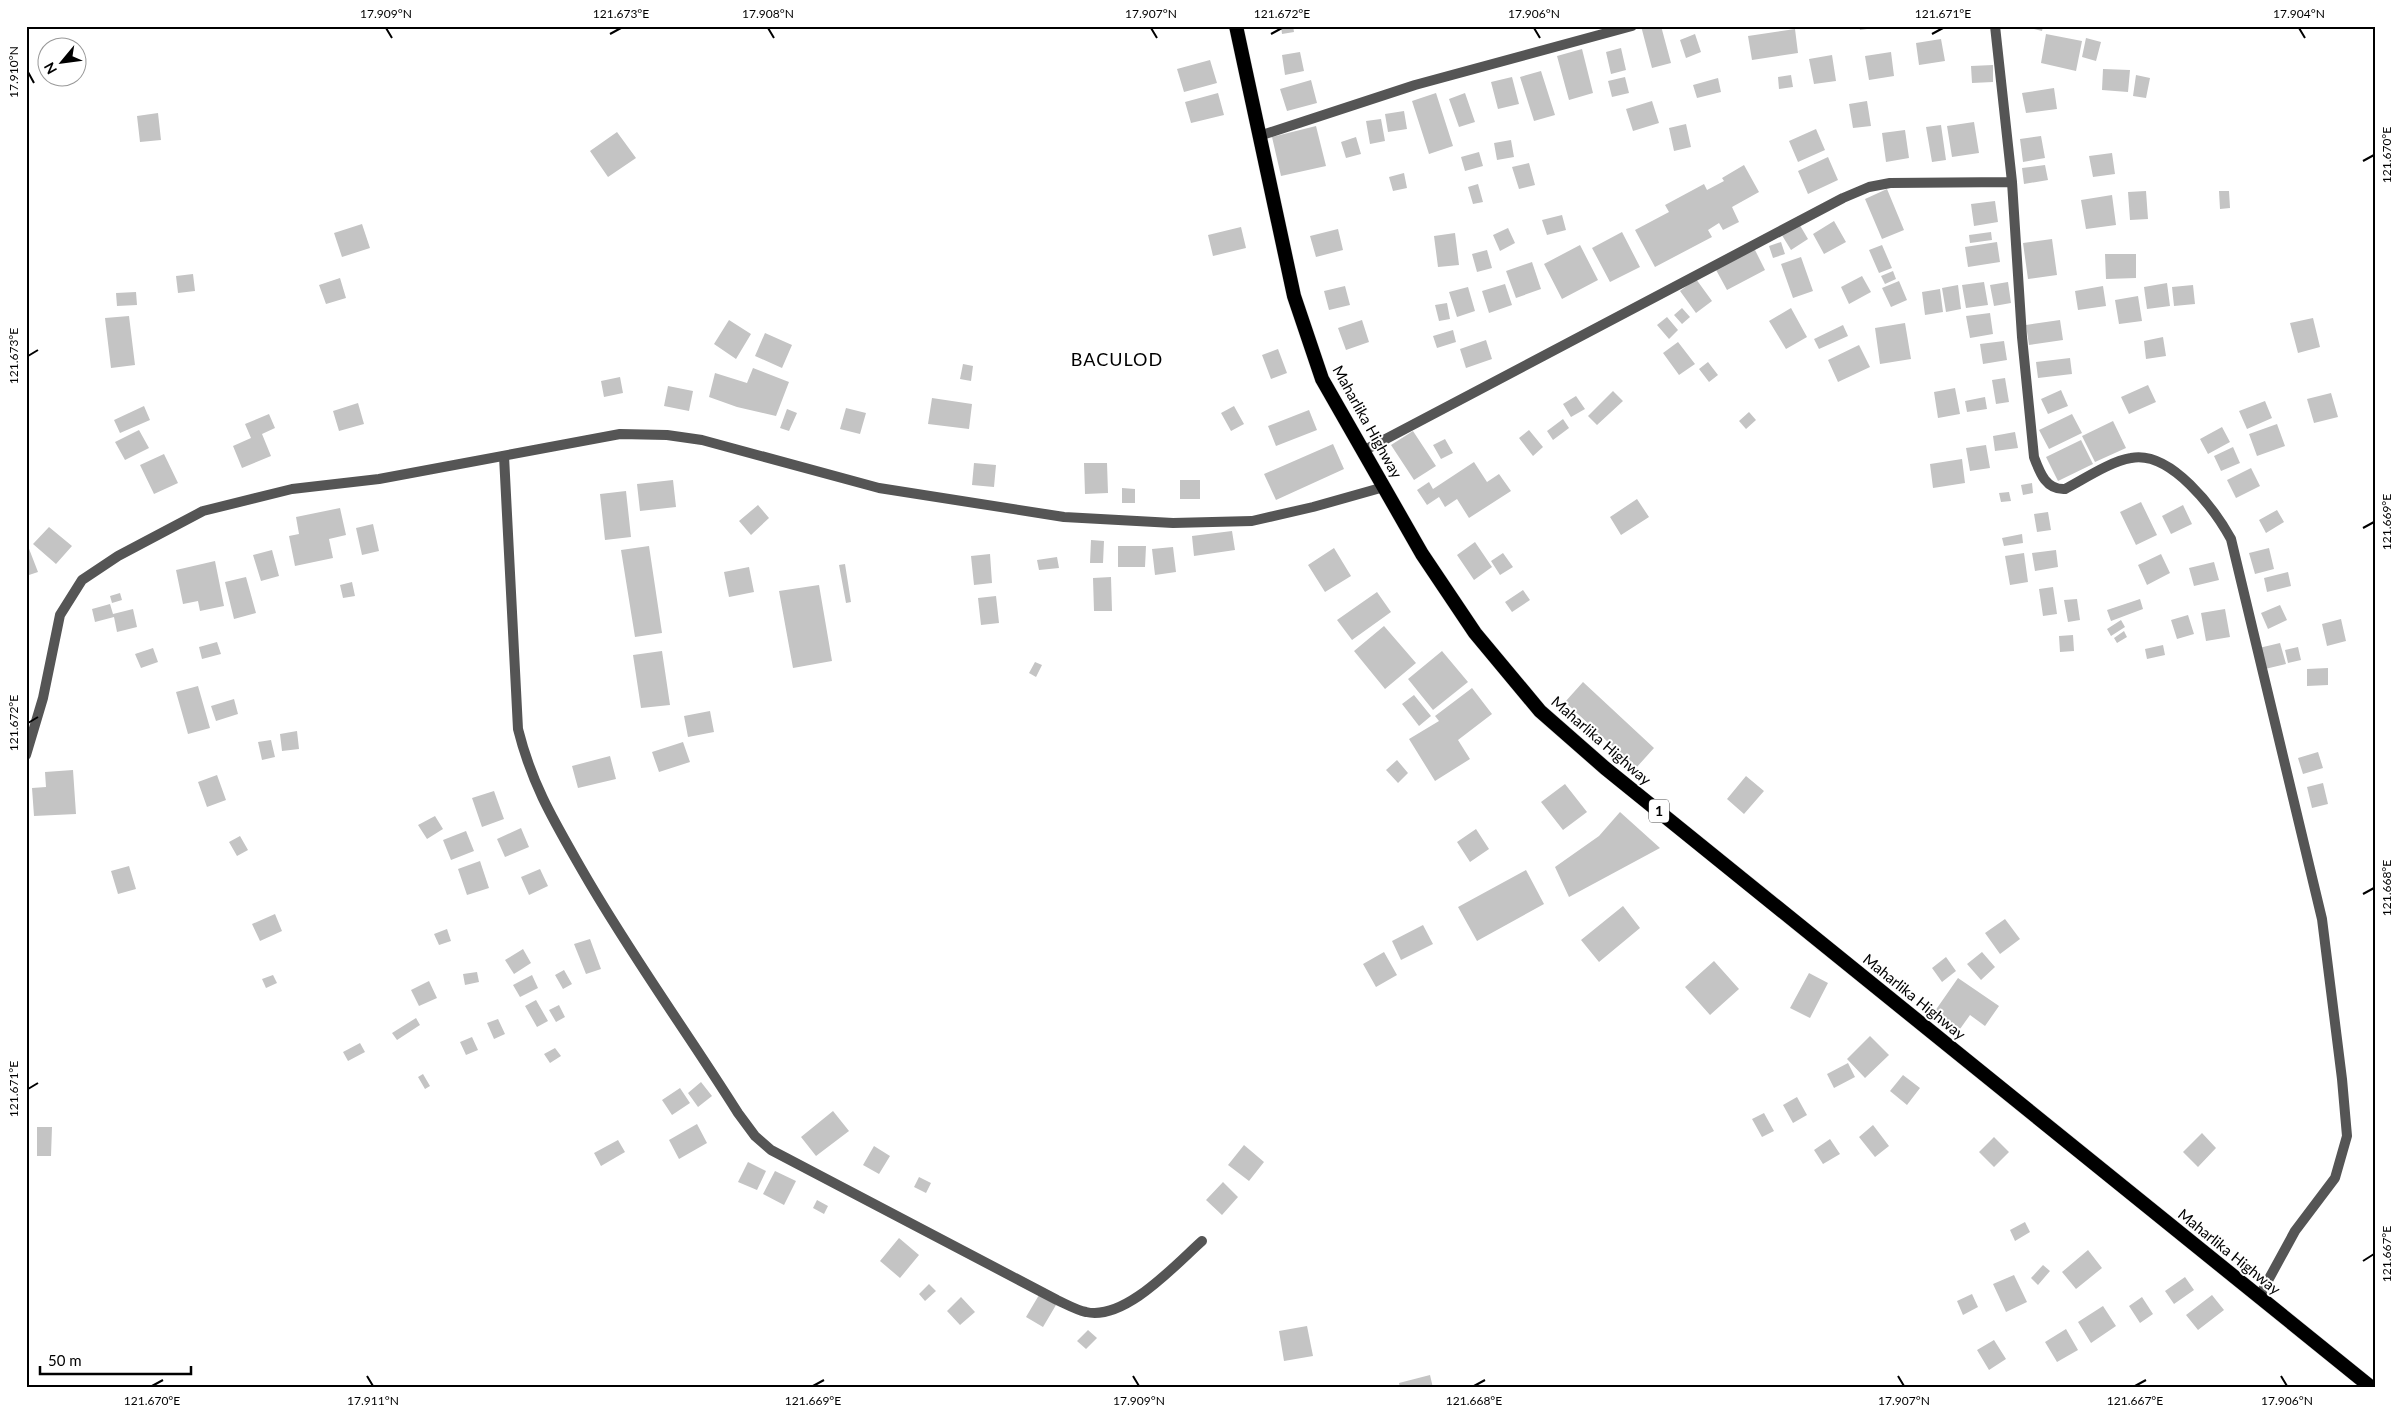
<svg xmlns="http://www.w3.org/2000/svg" width="2401" height="1414" font-family="Lato,sans-serif">
	<rect width="100%" height="100%" fill="#fff"/>
	<path fill="#c4c4c4" d="M1281 26H1293L1294 32 1282 34Z
		M1641 26H1661L1671 63 1652 68Z
		M1859 26H1881V27L1860 30Z
		M2030 26H2043L2042 31 2030 28Z
		M1795 29 1798 53 1752 60 1748 36Z
		M1695 34 1701 52 1686 58 1680 40Z
		M2046 34 2082 41 2076 71 2041 63Z
		M2086 38 2101 42 2096 61 2082 57Z
		M1941 39 1945 61 1919 65 1916 43Z
		M1621 48 1626 70 1611 74 1606 52Z
		M1582 49 1593 93 1569 100 1557 56Z
		M1300 52 1304 71 1285 75 1282 55Z
		M1891 52 1894 76 1869 80 1865 56Z
		M1832 55 1836 81 1814 84 1809 59Z
		M1210 60 1217 83 1184 92 1177 69Z
		M1993 65V82L1972 83 1971 66Z
		M2103 69 2130 70 2128 92 2102 90Z
		M1541 71 1555 115 1534 121 1520 77Z
		M1791 75 1793 87 1779 89 1778 77Z
		M2136 75 2150 78 2146 98 2133 96Z
		M1512 77 1519 104 1498 109 1491 82Z
		M1625 77 1629 93 1612 97 1608 81Z
		M1718 78 1721 92 1697 98 1693 85Z
		M1311 80 1317 103 1287 111 1280 89Z
		M2054 88 2057 109 2026 113 2022 93Z
		M1218 93 1224 115 1191 123 1185 102Z
		M1436 93 1453 146 1429 154 1412 101Z
		M1465 93 1475 122 1459 127 1449 99Z
		M1652 101 1659 123 1633 131 1626 109Z
		M1867 101 1871 126 1853 128 1849 104Z
		M1404 111 1407 129 1388 132 1385 114Z
		M158 113 161 140 140 142 137 116Z
		M1381 119 1385 141 1370 144 1366 121Z
		M1974 122 1979 153 1952 157 1947 126Z
		M1686 124 1691 147 1674 151 1669 128Z
		M1941 125 1946 160 1932 162 1926 127Z
		M1316 126 1326 166 1281 176 1272 137Z
		M1816 129 1825 150 1798 162 1789 141Z
		M1905 130 1909 158 1886 162 1882 133Z
		M617 132 636 158 608 177 590 151Z
		M2041 136 2045 158 2023 162 2020 139Z
		M1356 137 1361 154 1346 158 1341 142Z
		M1511 140 1514 157 1497 160 1494 143Z
		M1479 152 1483 166 1465 171 1461 157Z
		M2112 153 2115 174 2093 177 2089 156Z
		M1828 157 1838 180 1808 194 1798 171Z
		M1529 163 1535 185 1519 189 1512 167Z
		M1744 165 1759 192 1732 207 1739 222 1723 230 1719 223 1708 230 1712 237 1655 267 1635 230 1669 212 1665 205 1704 184 1707 190 1724 181 1722 178Z
		M2045 165 2048 180 2024 184 2022 168Z
		M1404 173 1407 188 1393 191 1389 177Z
		M1478 184 1483 202 1473 204 1468 187Z
		M1887 189 1904 230 1882 239 1865 199Z
		M2146 191 2148 219 2130 220 2128 192Z
		M2219 191H2229L2230 208 2220 209Z
		M2112 195 2116 225 2086 229 2081 200Z
		M1995 201 1998 222 1974 226 1971 204Z
		M1562 215 1566 230 1547 235 1542 220Z
		M1834 221 1846 242 1824 254 1813 234Z
		M1798 222 1808 239 1791 250 1780 232Z
		M362 224 370 248 342 257 334 233Z
		M1241 227 1246 248 1213 256 1208 235Z
		M1508 228 1515 243 1500 251 1493 235Z
		M1338 229 1343 250 1316 257 1310 236Z
		M1622 232 1640 267 1610 282 1592 248Z
		M1991 232 1992 240 1970 243 1969 235Z
		M1455 233 1459 265 1438 267 1434 236Z
		M2052 239 2057 275 2028 279 2023 243Z
		M1781 242 1785 254 1773 258 1769 246Z
		M1997 242 2000 262 1968 267 1965 247Z
		M1580 245 1598 280 1562 299 1544 264Z
		M1882 245 1892 268 1879 273 1869 250Z
		M1754 248 1765 270 1727 290 1715 268Z
		M1487 250 1492 268 1477 272 1472 254Z
		M2105 254H2136V278L2106 279Z
		M1801 257 1813 291 1793 298 1781 264Z
		M1532 262 1541 289 1516 298 1506 271Z
		M1893 271 1896 279 1885 284 1881 276Z
		M193 274 195 291 178 293 176 276Z
		M1862 276 1871 292 1849 304 1841 287Z
		M340 278 346 298 326 304 319 285Z
		M1696 279 1712 301 1696 313 1680 291Z
		M1899 281 1907 300 1891 307 1882 288Z
		M1984 282 1988 305 1966 308 1962 285Z
		M2008 282 2011 303 1994 306 1990 285Z
		M2167 283 2170 306 2147 309 2144 287Z
		M1505 284 1512 305 1489 313 1482 291Z
		M1958 285 1961 309 1946 312 1942 288Z
		M2193 285 2195 304 2174 306 2172 287Z
		M1345 286 1350 305 1329 310 1324 291Z
		M2103 286 2106 306 2078 310 2075 291Z
		M1468 287 1475 311 1457 317 1449 292Z
		M1940 289 1943 312 1925 315 1922 292Z
		M136 292 137 305 117 306 116 293Z
		M2138 296 2142 321 2119 324 2115 300Z
		M1447 303 1450 319 1439 321 1435 305Z
		M1682 308 1690 317 1682 324 1674 315Z
		M1791 308 1807 337 1786 349 1769 321Z
		M1990 313 1993 334 1970 338 1966 316Z
		M129 316 135 365 111 368 105 318Z
		M1667 317 1678 330 1669 339 1657 325Z
		M2313 318 2320 347 2298 353 2290 323Z
		M729 320 751 334 736 359 714 344Z
		M1362 320 1369 342 1346 350 1338 328Z
		M2060 320 2063 340 2029 345 2026 325Z
		M1905 323 1911 359 1880 364 1875 328Z
		M1843 325 1848 336 1819 349 1814 339Z
		M1453 330 1456 342 1437 348 1433 336Z
		M765 333 792 345 782 368 755 356Z
		M2163 337 2166 356 2146 359 2144 341Z
		M1486 340 1492 359 1466 368 1460 349Z
		M2004 341 2007 360 1983 364 1980 344Z
		M1678 342 1695 364 1679 375 1663 353Z
		M1859 345 1870 367 1838 382 1828 360Z
		M1278 349 1287 373 1271 379 1262 355Z
		M2070 358 2072 374 2038 378 2036 362Z
		M1708 362 1718 375 1709 382 1699 369Z
		M963 364 973 366 971 381 960 379Z
		M753 368 789 382 776 416 737 407 709 397 715 373 747 383Z
		M620 377 623 393 604 397 601 381Z
		M2005 378 2009 402 1996 404 1992 380Z
		M2148 385 2156 402 2129 414 2121 397Z
		M668 386 693 391 689 411 664 406Z
		M1955 388 1960 414 1938 418 1934 392Z
		M2061 390 2068 406 2048 414 2041 399Z
		M1613 391 1623 401 1597 425 1588 416Z
		M2331 393 2338 417 2314 423 2307 399Z
		M1576 396 1585 409 1571 417 1563 404Z
		M1985 397 1987 409 1967 412 1965 401Z
		M932 398 972 404 969 429 928 424Z
		M2265 401 2272 418 2247 429 2239 411Z
		M358 403 364 424 339 431 333 411Z
		M144 406 150 420 120 433 114 420Z
		M1234 406 1244 424 1231 431 1221 413Z
		M846 408 866 413 860 434 840 429Z
		M787 409 797 413 789 431 780 428Z
		M1309 410 1317 430 1276 446 1268 426Z
		M1749 412 1756 420 1746 429 1739 421Z
		M269 414 275 428 262 434 271 456 242 468 233 446 251 438 245 424Z
		M2072 414 2082 433 2049 449 2039 430Z
		M1563 419 1569 428 1553 440 1547 431Z
		M2113 421 2126 448 2095 462 2082 436Z
		M2277 424 2285 446 2257 456 2249 434Z
		M2222 427 2230 442 2208 454 2200 439Z
		M139 430 149 448 125 460 115 442Z
		M1529 430 1543 447 1533 456 1519 438Z
		M1413 431 1436 466 1414 480 1391 445Z
		M2015 432 2018 448 1995 451 1993 436Z
		M1445 439 1453 453 1441 459 1433 445Z
		M2081 440 2093 464 2058 481 2046 457Z
		M1333 444 1344 469 1276 500 1264 474Z
		M1986 445 1990 468 1970 471 1966 448Z
		M2233 447 2240 463 2221 471 2214 456Z
		M164 454 178 483 154 494 140 465Z
		M1962 459 1965 483 1933 488 1930 464Z
		M1474 462 1487 482 1499 474 1511 491 1469 518 1457 499 1445 507 1439 497 1427 505 1417 490 1429 482 1433 489Z
		M974 463 996 465 994 487 972 485Z
		M1084 463H1107L1108 493 1085 494Z
		M2251 468 2260 486 2236 498 2227 480Z
		M673 480 676 507 640 511 637 484Z
		M1180 480H1200V499H1180Z
		M2032 483 2033 493 2023 495 2021 485Z
		M1122 488 1135 489V503H1122Z
		M626 491 631 537 605 540 600 494Z
		M2009 492 2011 501 2001 502 1999 493Z
		M1637 499 1649 517 1621 535 1610 517Z
		M2141 502 2157 535 2136 545 2120 512Z
		M758 505 769 518 751 535 739 521Z
		M2183 505 2192 524 2171 534 2162 516Z
		M340 508 346 535 329 539 333 558 295 566 289 536 299 534 296 517Z
		M2277 510 2284 522 2266 533 2259 520Z
		M2048 512 2051 530 2037 532 2034 514Z
		M373 524 379 551 362 555 356 528Z
		M49 527 72 546 56 564 33 544Z
		M1232 531 1235 550 1194 556 1192 536Z
		M2022 534 2023 543 2004 546 2002 538Z
		M1091 540 1104 541 1103 563H1090Z
		M26 541 38 572 26 576Z
		M1475 542 1492 567 1474 580 1457 555Z
		M649 546 662 633 635 637 621 550Z
		M1118 546H1146L1145 567H1118Z
		M1173 547 1176 572 1155 575 1152 549Z
		M1334 548 1351 576 1325 592 1308 565Z
		M2269 548 2274 569 2255 574 2249 553Z
		M272 550 279 576 261 581 253 555Z
		M2056 550 2058 567 2035 571 2032 553Z
		M1503 553 1513 567 1500 575 1491 561Z
		M2024 553 2028 582 2010 585 2005 556Z
		M990 554 992 583 974 585 971 556Z
		M2161 554 2170 573 2147 585 2138 565Z
		M1057 557 1059 568 1039 570 1037 560Z
		M215 561 224 606 200 611 198 601 183 604 176 570Z
		M2214 562 2219 580 2194 586 2189 568Z
		M845 564 851 602 846 603 839 565Z
		M749 567 754 592 729 597 724 572Z
		M2288 572 2291 586 2267 592 2264 578Z
		M246 577 256 613 234 619 225 582Z
		M1111 577 1112 611H1094L1093 578Z
		M352 582 355 596 343 598 340 585Z
		M819 585 832 661 793 668 779 591Z
		M2053 587 2057 614 2043 616 2039 589Z
		M1523 590 1530 600 1512 612 1505 602Z
		M1377 592 1391 612 1352 640 1337 620Z
		M120 593 122 600 112 603 110 596Z
		M996 596 999 623 981 625 978 598Z
		M2077 599 2080 620 2068 622 2064 600Z
		M2140 599 2143 609 2111 621 2107 610Z
		M110 604 113 614 133 609 137 627 117 632 114 617 95 622 92 609Z
		M2280 605 2287 620 2268 629 2261 613Z
		M2225 609 2230 637 2206 641 2201 613Z
		M2188 615 2194 634 2177 639 2171 620Z
		M2341 619 2346 641 2327 646 2322 624Z
		M2121 620 2125 627 2111 636 2107 629Z
		M1384 626 1416 663 1385 689 1354 651Z
		M2124 631 2127 637 2117 643 2114 638Z
		M2073 635 2074 651 2060 652 2059 636Z
		M217 642 221 654 202 659 199 647Z
		M2280 643 2286 664 2265 669 2259 648Z
		M2163 645 2165 655 2147 659 2145 649Z
		M2298 647 2301 660 2288 663 2285 650Z
		M153 648 158 662 141 668 135 654Z
		M662 651 670 705 641 708 633 655Z
		M1442 651 1468 682 1433 710 1408 679Z
		M1035 662 1042 665 1036 677 1029 673Z
		M2328 668V685L2307 686V669Z
		M1583 682 1654 748 1636 768 1565 702Z
		M198 686 210 728 188 734 176 692Z
		M1472 688 1492 714 1458 740 1470 759 1435 781 1409 739 1439 721 1435 716Z
		M1414 695 1431 716 1419 726 1402 704Z
		M234 699 238 714 216 721 211 706Z
		M710 711 714 732 688 737 684 716Z
		M297 731 299 749 282 751 280 734Z
		M271 740 275 757 262 760 258 742Z
		M683 742 690 762 659 772 652 752Z
		M2318 752 2323 768 2303 774 2298 758Z
		M610 756 616 779 578 788 572 766Z
		M1397 760 1408 773 1398 783 1386 770Z
		M73 770 76 814 34 816 32 788 46 787 45 772Z
		M217 775 226 800 207 807 198 782Z
		M1746 776 1764 791 1744 814 1727 799Z
		M2323 783 2328 804 2312 808 2307 787Z
		M1565 784 1587 812 1563 830 1541 802Z
		M494 791 504 819 482 827 472 798Z
		M1620 812 1660 848 1569 897 1555 867 1599 836Z
		M435 816 443 829 427 839 418 825Z
		M521 828 529 847 505 857 497 839Z
		M1476 829 1489 849 1470 862 1457 842Z
		M466 831 474 851 451 860 443 840Z
		M240 836 248 850 237 856 229 842Z
		M480 861 489 888 467 895 458 869Z
		M129 866 136 889 118 894 111 871Z
		M540 869 548 886 529 895 521 877Z
		M1526 870 1544 904 1477 941 1458 907Z
		M1623 906 1640 928 1599 962 1581 940Z
		M275 914 282 931 260 941 252 924Z
		M2005 919 2020 939 2000 954 1985 933Z
		M1423 925 1433 944 1401 960 1392 941Z
		M447 929 451 941 439 945 434 934Z
		M590 939 601 969 586 974 574 944Z
		M523 949 531 963 514 974 505 960Z
		M1384 952 1397 975 1376 987 1363 964Z
		M1982 952 1995 967 1981 980 1967 964Z
		M1946 957 1956 971 1942 982 1932 968Z
		M1714 961 1739 989 1710 1015 1685 987Z
		M564 970 572 984 563 989 555 975Z
		M477 972 479 982 465 985 463 974Z
		M1809 973 1828 983 1810 1018 1790 1008Z
		M273 975 277 983 266 988 262 979Z
		M532 975 538 988 520 997 513 985Z
		M1958 978 1999 1006 1985 1026 1970 1015 1960 1029 1935 1011Z
		M429 981 437 998 419 1006 411 990Z
		M536 1000 548 1021 537 1027 525 1006Z
		M559 1005 565 1017 556 1022 549 1010Z
		M416 1018 420 1025 397 1040 392 1033Z
		M498 1019 505 1034 494 1039 487 1023Z
		M1870 1036 1889 1055 1865 1078 1847 1059Z
		M472 1037 478 1050 466 1055 460 1042Z
		M360 1043 365 1052 348 1061 343 1052Z
		M555 1048 561 1056 550 1063 544 1054Z
		M1848 1063 1855 1077 1834 1088 1827 1074Z
		M423 1074 430 1086 425 1089 418 1077Z
		M1903 1075 1920 1088 1907 1105 1890 1091Z
		M701 1082 712 1096 698 1107 688 1093Z
		M680 1088 690 1103 672 1115 662 1100Z
		M1797 1097 1807 1115 1793 1123 1783 1105Z
		M833 1111 849 1131 816 1156 801 1137Z
		M1764 1113 1774 1131 1762 1137 1752 1119Z
		M697 1124 707 1143 679 1159 669 1140Z
		M1873 1125 1889 1146 1875 1157 1859 1137Z
		M37 1127H52L51 1156H37Z
		M2202 1133 2216 1148 2198 1167 2183 1152Z
		M1994 1137 2009 1152 1994 1167 1979 1152Z
		M1830 1139 1840 1154 1823 1164 1814 1150Z
		M618 1140 625 1152 601 1166 594 1153Z
		M1244 1145 1264 1162 1249 1181 1228 1165Z
		M874 1146 890 1156 879 1174 863 1165Z
		M748 1162 766 1171 757 1190 738 1182Z
		M775 1171 796 1181 784 1205 763 1194Z
		M919 1177 931 1183 926 1193 914 1187Z
		M1223 1182 1238 1197 1222 1215 1206 1200Z
		M817 1200 828 1206 824 1214 813 1208Z
		M2025 1222 2030 1232 2015 1241 2010 1230Z
		M899 1238 919 1255 900 1278 880 1261Z
		M2088 1250 2102 1268 2076 1289 2062 1272Z
		M2043 1265 2050 1271 2038 1285 2031 1278Z
		M2014 1275 2027 1302 2006 1312 1993 1284Z
		M2185 1277 2194 1290 2174 1304 2165 1291Z
		M929 1284 936 1291 925 1301 919 1294Z
		M1972 1294 1978 1307 1963 1315 1957 1301Z
		M1039 1295 1056 1305 1043 1327 1026 1317Z
		M2212 1295 2224 1310 2198 1330 2186 1315Z
		M961 1297 975 1312 960 1325 947 1311Z
		M2142 1297 2153 1314 2140 1323 2129 1306Z
		M2103 1306 2116 1326 2091 1343 2078 1322Z
		M1307 1326 1313 1356 1284 1361 1279 1331Z
		M2066 1329 2078 1350 2057 1362 2045 1342Z
		M1088 1330 1097 1338 1086 1349 1077 1341Z
		M1994 1340 2006 1359 1989 1370 1977 1350Z
		M1430 1375 1433 1388H1400L1399 1383Z"/>
	<g fill="none" stroke-linecap="round" stroke-linejoin="round">
		<defs>
			<path id="trunk" d="M1236 26 1294 296 1322 379 1422 554 1475 633 1540 711 1605 768 2372 1388"/>
		</defs>
		<use href="#trunk" stroke="#dbdbdb" stroke-width="15"/>
		<path stroke="#555" stroke-width="10" d="M1995 26 2012 182
			M1259 136 1415 85 1632 26
			M1363 451 1843 198 1869 187 1890 183 2012 182 2022 337 2034 457C2040 473 2046 490 2065 489 2084 479 2111 461 2131 458 2171 450 2215 510 2231 539L2322 919 2342 1079 2347 1136 2335 1178 2295 1231 2259 1297
			M504 456 518 729C532 785 554 821 582 870 630 954 687 1032 738 1113L755 1136 771 1150 1057 1300C1066 1304 1076 1310 1086 1312 1125 1321 1175 1265 1202 1241"/>
		<path stroke="#555" stroke-width="10" d="M26 755 43 698 60 615 82 580 118 556 203 511 292 489 379 479 620 434 667 435 702 440 879 488 1064 517 1173 523 1252 521 1313 507 1384 487"/>
		<use href="#trunk" stroke="#000" stroke-width="14"/>
	</g>
	<path fill="none" stroke="#000" stroke-width="2" d="M386 28 392 38M768 28 774 38M1151 28 1157 38M1534 28 1540 38M2299 28 2305 38M610 34 621 28M1271 34 1282 28M1932 34 1943 28M28 72 34 83M2363 161 2374 155M28 356 38 350M2363 528 2374 522M28 723 38 717M2363 894 2374 888M28 1089 38 1083M2363 1261 2374 1254M367 1376 373 1386M1133 1376 1139 1386M1898 1376 1904 1386M2281 1376 2287 1386M152 1386 163 1380M813 1386 824 1380M1474 1386 1485 1380M2135 1386 2146 1380"/>
	<g text-anchor="middle" stroke-width="4" stroke-linejoin="round" paint-order="stroke">
		<rect fill="#fff" stroke="#4c4c4c" stroke-width="1" x="1649" y="799.5" width="20" height="23" rx="4"/>
		<g font-size="14" font-weight="bold" fill="#000">
			<text x="1659" y="816">1</text>
		</g>
		<g font-size="15" fill="#000" stroke="#fff">
			<text transform="translate(1367 422) rotate(61)" y="5">Maharlika Highway</text>
			<text transform="translate(1601 741) rotate(41)" y="5">Maharlika Highway</text>
			<text transform="translate(1914 997) rotate(39)" y="5">Maharlika Highway</text>
			<text transform="translate(2229 1252) rotate(39)" y="5">Maharlika Highway</text>
		</g>
		<g font-size="18" letter-spacing="1" fill="#000" stroke="#fff">
			<text x="1117" y="366">BACULOD</text>
		</g>
	</g>
	<rect width="2401" height="1414" fill="none" stroke="#ffffff" stroke-width="55"/>
	<g transform="translate(62 62) rotate(241)"><circle r="24" fill="#ffffff" stroke="#999999"/>
	<path d="M0-4L9 19L0 12L-9 19Z" fill="#000000"/>
	<text y="-8" font-size="14" font-weight="bold" text-anchor="middle" fill="#000000">N</text>
	</g>
	<path d="M40 1366v8h151v-8" fill="none" stroke="#000000" stroke-width="2.5"/>
	<text x="48" y="1366" font-size="15" fill="#000000" stroke="#ffffff" stroke-width="4" paint-order="stroke">50 m</text>
	<rect x="28" y="28" width="2346" height="1358" fill="none" stroke="#000" stroke-width="2"/>
	<g font-size="12" text-anchor="middle" fill="#000">
		<text x="386" y="18">17.909°N</text>
		<text x="621" y="18">121.673°E</text>
		<text x="768" y="18">17.908°N</text>
		<text x="1151" y="18">17.907°N</text>
		<text x="1282" y="18">121.672°E</text>
		<text x="1534" y="18">17.906°N</text>
		<text x="1943" y="18">121.671°E</text>
		<text x="2299" y="18">17.904°N</text>
		<text transform="translate(14 72) rotate(-90)" y="4">17.910°N</text>
		<text transform="translate(2387 155) rotate(-90)" y="4">121.670°E</text>
		<text transform="translate(14 356) rotate(-90)" y="4">121.673°E</text>
		<text transform="translate(2387 522) rotate(-90)" y="4">121.669°E</text>
		<text transform="translate(14 723) rotate(-90)" y="4">121.672°E</text>
		<text transform="translate(2387 888) rotate(-90)" y="4">121.668°E</text>
		<text transform="translate(14 1089) rotate(-90)" y="4">121.671°E</text>
		<text transform="translate(2387 1254) rotate(-90)" y="4">121.667°E</text>
		<text x="152" y="1405">121.670°E</text>
		<text x="373" y="1405">17.911°N</text>
		<text x="813" y="1405">121.669°E</text>
		<text x="1139" y="1405">17.909°N</text>
		<text x="1474" y="1405">121.668°E</text>
		<text x="1904" y="1405">17.907°N</text>
		<text x="2135" y="1405">121.667°E</text>
		<text x="2287" y="1405">17.906°N</text>
	</g>
</svg>
